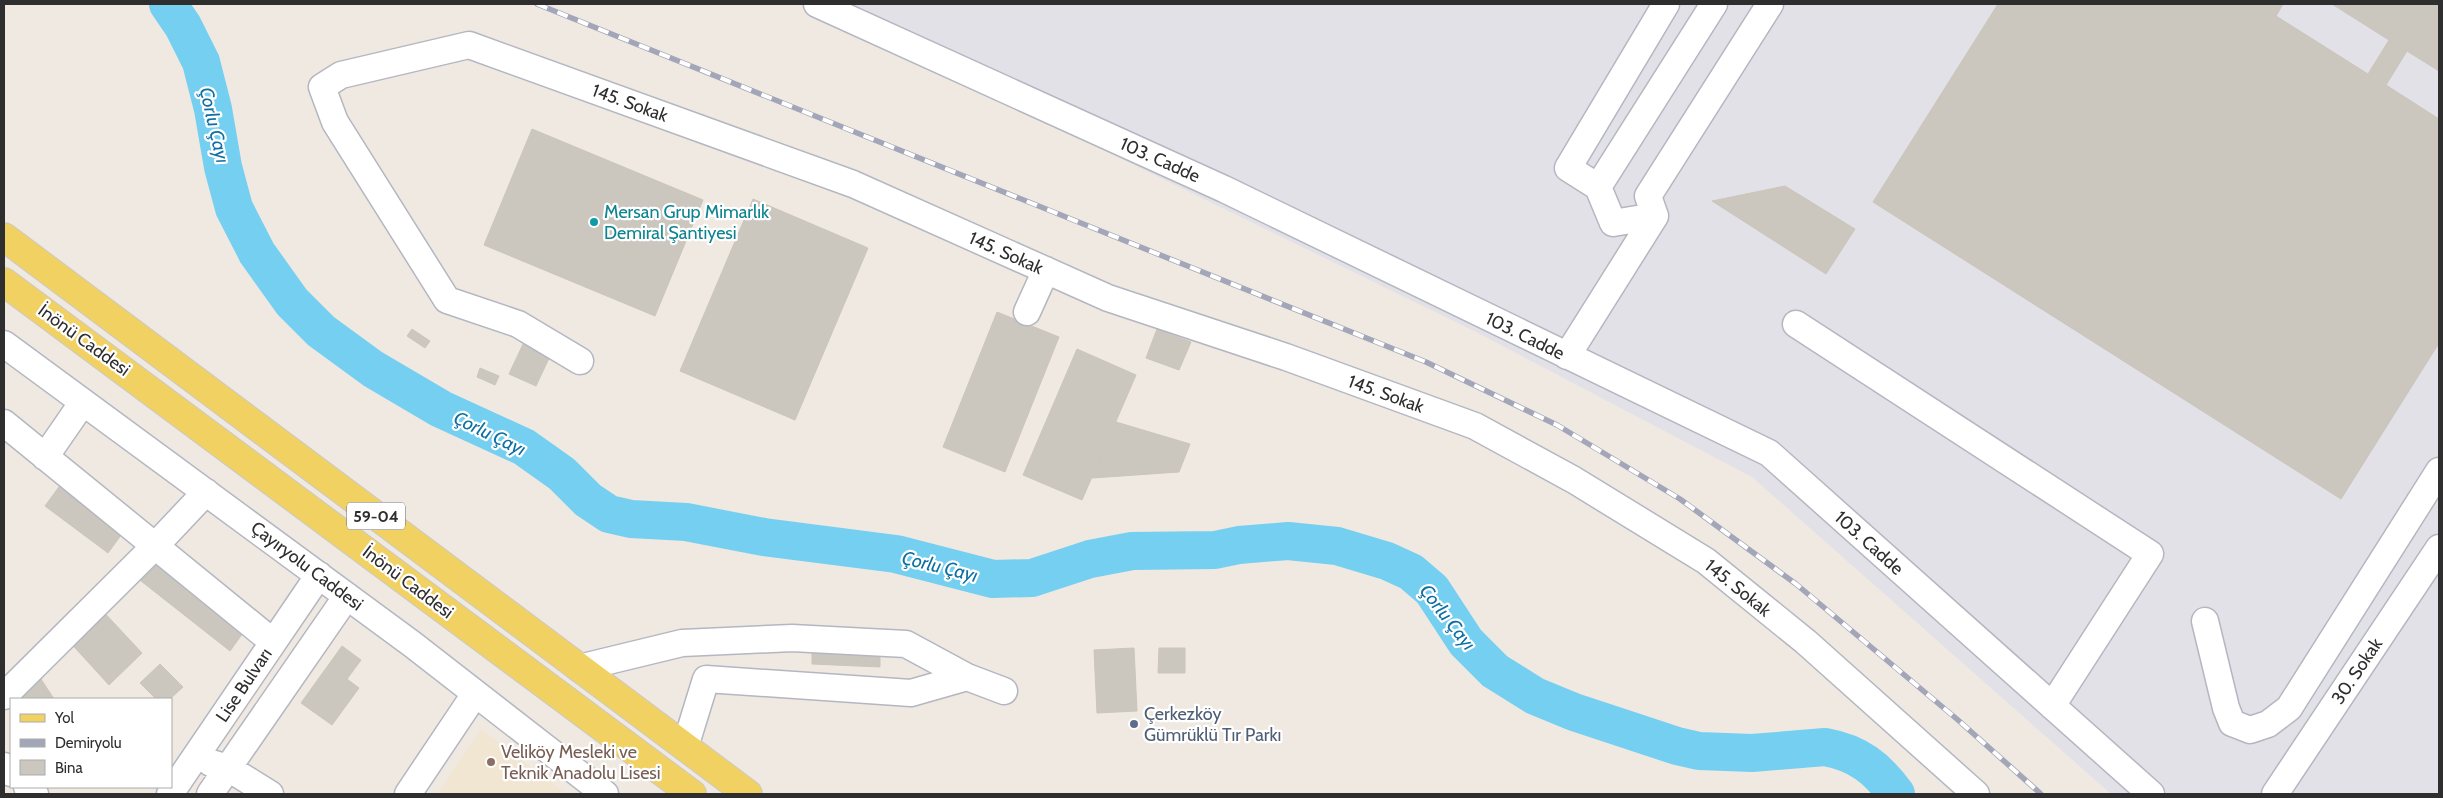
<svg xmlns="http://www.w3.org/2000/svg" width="2443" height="798" font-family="Cabin,sans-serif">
	<rect width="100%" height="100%" fill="#efe9e1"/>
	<path fill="#e3e1e8" d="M805 4H2439V794H2111L1752 477 1474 331Z"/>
	<path fill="#f0e6d1" d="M481 729 566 794H437Z"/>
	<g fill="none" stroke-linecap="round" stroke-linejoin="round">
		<path stroke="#75cff0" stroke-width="38" d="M168 4 183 26 201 62 213 109 223 167 234 208 257 253 292 302 321 331 373 369 441 409 524 447 562 474 588 500 609 514 631 519 686 522 764 537 896 554 993 579 1032 578 1090 559 1132 551 1215 550 1239 545 1288 541 1337 546 1387 561 1411 572 1432 590 1466 642 1495 671 1535 696 1574 712 1677 746 1699 751 1752 753 1825 747C1858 753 1877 768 1896 794"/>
	</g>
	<path fill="#cbc7bf" stroke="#cbc5ba" d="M1998 4H2283L2276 16 2368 74 2389 40 2332 4H2439V71L2407 51 2386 85 2439 119V343L2341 499 1873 202Z
		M532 129 703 200 655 316 484 245Z
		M1785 186 1855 229 1826 274 1712 201Z
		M753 199 868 248 795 420 680 371Z
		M997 312 1059 337 1005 472 943 447Z
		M412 329 430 341 425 348 407 336Z
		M1157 329 1191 342 1179 370 1146 358Z
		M524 342 551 354 536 386 509 374Z
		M1077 349 1136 375 1082 500 1023 475Z
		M480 368 499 376 495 385 477 377Z
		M1116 422 1190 444 1179 472 1092 478Z
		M61 484 124 531 108 553 45 506Z
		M155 553 248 626 230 651 136 577Z
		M99 607 142 653 109 685 66 638Z
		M342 646 361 660 347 679 359 688 332 725 301 703Z
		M812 648 880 650V667L812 664Z
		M1134 648 1137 711 1097 713 1094 650Z
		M1159 648H1185V673H1158Z
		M160 664 183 687 170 699H156L140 683Z
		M39 676 54 699H21L16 691Z"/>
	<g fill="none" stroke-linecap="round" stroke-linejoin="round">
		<defs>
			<path id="minor" d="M817 4 1224 189 1769 453 2151 794
				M1666 4 1568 168 1598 187 1613 223 1655 216 1648 196 1770 4
				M1598 187 1714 4
				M1027 312 1046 270
				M1796 324 2150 554 2052 706
				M4 344 412 644 605 794
				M1567 356 1655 216
				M580 361 518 324 447 300 335 122 322 87 341 75 469 45 853 184 1108 298 1286 357 1475 426 1574 480 1706 561 1806 642 1976 794
				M4 423 273 642
				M45 457 83 402
				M2205 621 2226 708 2232 723 2250 730 2268 724 2289 708 2439 471
				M579 668 682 643 792 638 906 644 967 677
				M4 696 155 546 206 492
				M685 747 706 679 911 693 967 677 1004 691
				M211 763 228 768 270 794
				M4 766 11 773
				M27 787 35 794
				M170 794 319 575
				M210 794 347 596
				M408 794 475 694
				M2275 794 2439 548"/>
			<path id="major" d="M4 237 748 794
				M4 282 692 794"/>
		</defs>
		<use href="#minor" stroke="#b4b7c1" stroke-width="29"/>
		<use href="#major" stroke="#c9c9c9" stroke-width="30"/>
		<use href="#minor" stroke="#fff" stroke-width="26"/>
		<use href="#major" stroke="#f2d163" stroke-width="28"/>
		<defs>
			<path id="rail" d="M537 4 1426 362 1557 425 1680 499 1796 584 1958 720 2041 794"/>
		</defs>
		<use href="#rail" stroke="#a3a6b8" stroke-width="5.5"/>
		<use href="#rail" stroke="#fff" stroke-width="4" stroke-dasharray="11" stroke-linecap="butt"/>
	</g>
	<circle fill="#0f9aa8" stroke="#fff" stroke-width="2" cx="594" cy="222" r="5"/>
	<circle fill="#5c6f8a" stroke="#fff" stroke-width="2" cx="1134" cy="724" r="5"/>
	<circle fill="#8d6e63" stroke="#fff" stroke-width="2" cx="491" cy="762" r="5"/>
	<g text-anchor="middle" stroke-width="4.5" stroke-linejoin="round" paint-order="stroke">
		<rect fill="#fff" stroke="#6d6d6d" stroke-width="1" x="347" y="502.5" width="58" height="27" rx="4"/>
		<g font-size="16" font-weight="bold" fill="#2e2e2e">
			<text x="376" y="522">59-04</text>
		</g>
		<g font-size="18" fill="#2e2e2e" stroke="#fff">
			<text transform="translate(630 103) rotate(20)" y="6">145. Sokak</text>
			<text transform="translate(1160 160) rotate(24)" y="6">103. Cadde</text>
			<text transform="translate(1006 253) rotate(24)" y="6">145. Sokak</text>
			<text transform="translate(1525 336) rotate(26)" y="6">103. Cadde</text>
			<text transform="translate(84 340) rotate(36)" y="6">İnönü Caddesi</text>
			<text transform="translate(1386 394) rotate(20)" y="6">145. Sokak</text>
			<text transform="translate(1869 543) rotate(42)" y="6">103. Cadde</text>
			<text transform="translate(307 566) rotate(37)" y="6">Çayıryolu Caddesi</text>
			<text transform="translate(408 582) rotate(37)" y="6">İnönü Caddesi</text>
			<text transform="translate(1738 588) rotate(39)" y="6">145. Sokak</text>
			<text transform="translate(2357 671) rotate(-56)" y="6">30. Sokak</text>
			<text transform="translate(244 685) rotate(-56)" y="6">Lise Bulvarı</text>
		</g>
		<g font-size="18" fill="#0d838f" stroke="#fff" text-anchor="start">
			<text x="604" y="218">Mersan Grup Mimarlık<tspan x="604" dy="21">Demiral Şantiyesi</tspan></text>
		</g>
		<g font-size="18" fill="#4e5e75" stroke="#fff" text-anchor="start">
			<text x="1144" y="720">Çerkezköy<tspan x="1144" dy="21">Gümrüklü Tır Parkı</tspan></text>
		</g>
		<g font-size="18" fill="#785e54" stroke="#fff" text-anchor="start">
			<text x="501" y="758">Veliköy Mesleki ve<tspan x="501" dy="21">Teknik Anadolu Lisesi</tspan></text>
		</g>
		<g font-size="19" font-style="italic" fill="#0d6fa3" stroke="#fff">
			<text transform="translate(215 125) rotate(77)" y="7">Çorlu Çayı</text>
			<text transform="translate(490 433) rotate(26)" y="7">Çorlu Çayı</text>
			<text transform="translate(940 566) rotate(14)" y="7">Çorlu Çayı</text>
			<text transform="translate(1448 617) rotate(52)" y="7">Çorlu Çayı</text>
		</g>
	</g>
	<rect width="2443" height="798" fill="none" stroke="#2e2e2e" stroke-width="10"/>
	<rect x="10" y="698" width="162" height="90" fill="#ffffff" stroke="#ababab"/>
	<rect x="20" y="714" width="25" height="8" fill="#f2d163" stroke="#ababab"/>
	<text x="55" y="723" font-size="15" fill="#2e2e2e">Yol</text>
	<rect x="20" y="739" width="25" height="8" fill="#a3a6b8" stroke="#ababab"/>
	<text x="55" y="748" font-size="15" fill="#2e2e2e">Demiryolu</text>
	<rect x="20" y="760" width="25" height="15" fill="#cbc7bf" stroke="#ababab"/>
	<text x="55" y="773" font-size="15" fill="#2e2e2e">Bina</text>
</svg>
